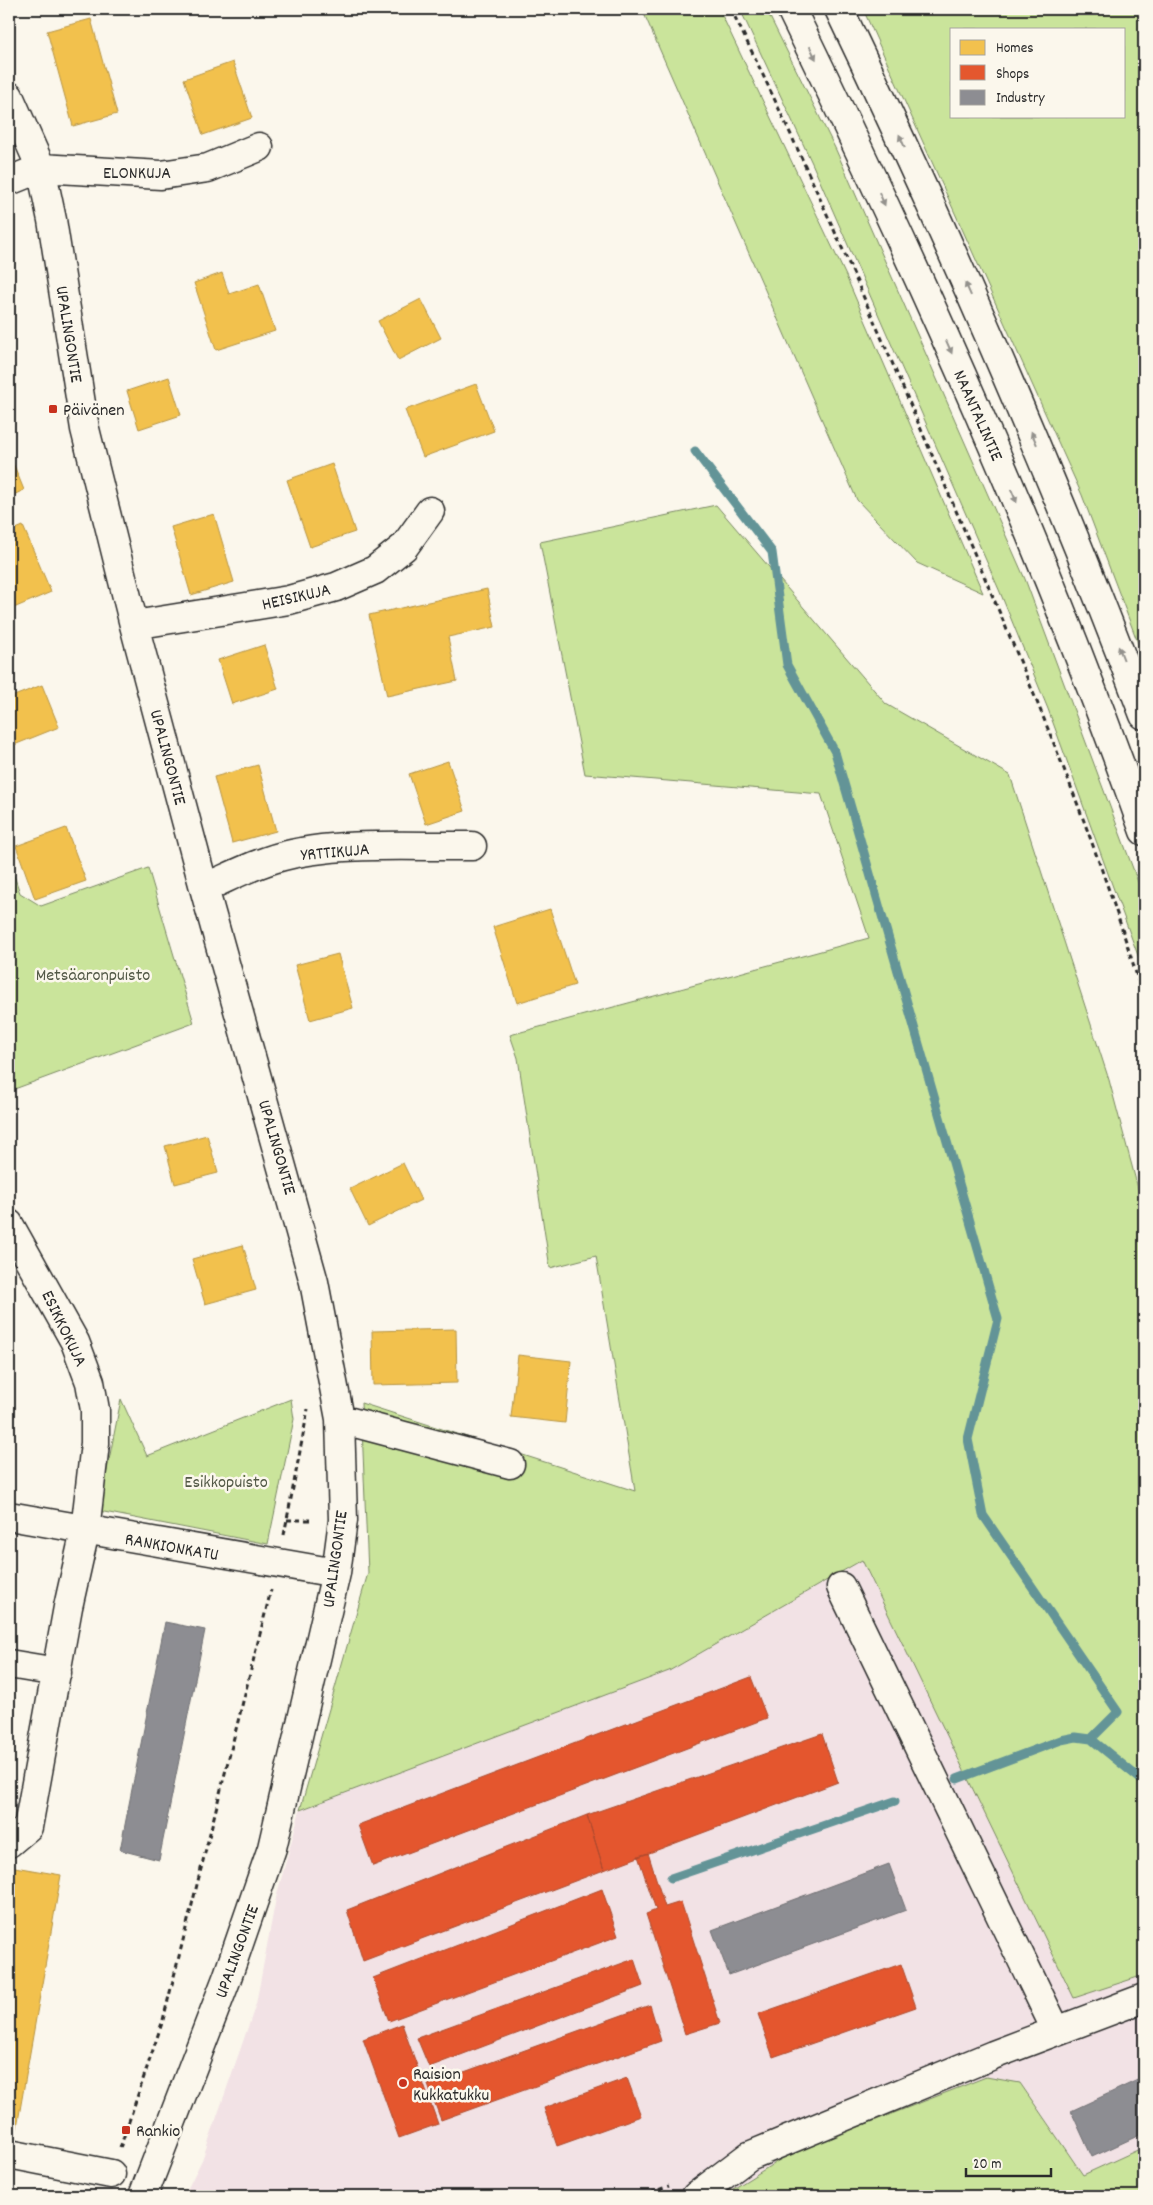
<svg xmlns="http://www.w3.org/2000/svg" width="1153" height="2205" font-family="Dekko,sans-serif">
	<rect width="100%" height="100%" fill="#fbf7ec"/>
	<filter id="ink" filterUnits="userSpaceOnUse"><feTurbulence type="fractalNoise" baseFrequency=".02" numOctaves="2"/><feDisplacementMap in="SourceGraphic" scale="10" xChannelSelector="R" yChannelSelector="G"/><feConvolveMatrix kernelMatrix="1 2 1 2 8 2 1 2 1" color-interpolation-filters="sRGB"/></filter>
	<g filter="url(#ink)">
		<path fill="#f2e2e5" d="M862 1560 1074 1997 1144 1975V2147L1083 2175 1020 2083 789 2154 722 2196H184L202 2160 256 2004 276 1898 300 1810 669 1671Z"/>
		<path fill="#cae49b" stroke="#7a8863" fill-rule="evenodd" d="M642 9H719L846 276 983 593 917 563 857 500Z
			M740 9H766L836 150 1025 579 1144 898V972L1048 709 1000 592 812 163Z
			M863 9H1144V659L1082 495ZM952 29H1124V116H952Z
			M716 505 886 704 1010 775 1109 1080 1144 1211V1975L1074 1998 862 1560 669 1671 300 1810 368 1573 361 1403 635 1491 596 1256 550 1268 518 1058 510 1035 869 938 821 794 585 774 540 542Z
			M9 861 20 893 41 906 148 868 194 1023 9 1091Z
			M121 1399 147 1456 291 1399 294 1419 268 1544 99 1511Z
			M986 2077 1020 2083 1083 2175 1144 2147V2196H722L789 2154Z"/>
		<path fill="#f2c14e" stroke="#b69444" d="M91 19 117 114 73 126 47 31Z
			M233 62 252 118 203 135 184 79Z
			M222 273 229 294 259 284 275 331 216 350 194 283Z
			M421 299 441 338 398 360 378 321Z
			M169 377 181 415 139 429 127 391Z
			M476 384 494 431 423 457 405 410Z
			M9 453 24 490 9 497Z
			M332 464 355 532 310 547 287 480Z
			M214 514 234 582 191 595 171 527Z
			M23 526 51 592 9 610V532Z
			M487 589 495 627 448 637 457 681 387 696 369 615Z
			M264 645 278 689 232 704 218 660Z
			M42 685 59 727 9 747V698Z
			M448 761 465 811 426 824 409 774Z
			M258 765 276 831 232 843 214 777Z
			M66 828 86 881 35 899 16 846Z
			M550 909 575 985 517 1003 493 927Z
			M338 954 353 1008 310 1020 295 965Z
			M207 1135 218 1173 175 1184 165 1146Z
			M403 1163 421 1200 368 1226 350 1189Z
			M243 1245 256 1290 205 1304 192 1259Z
			M456 1329 457 1383 373 1385 372 1331Z
			M518 1355 571 1361 565 1423 511 1417Z
			M9 1866 61 1875 16 2133 9 2132Z"/>
		<path fill="#e4572e" stroke="#ac4a2d" d="M751 1677 767 1718 373 1866 358 1825Z
			M822 1734 838 1782 604 1870 587 1815Z
			M587 1815 604 1870 363 1961 347 1910Z
			M648 1853 665 1907 681 1902 720 2023 685 2034 646 1914 656 1910 638 1856Z
			M602 1889 618 1936 389 2021 373 1978Z
			M634 1959 643 1986 429 2067 417 2038Z
			M901 1964 916 2007 773 2057 758 2014Z
			M650 2005 661 2041 441 2120 428 2085Z
			M402 2024 438 2124 399 2138 363 2039Z
			M627 2078 641 2116 557 2146 544 2108Z"/>
		<path fill="#8d8d92" stroke="#707073" d="M165 1622 205 1630 159 1860 120 1850Z
			M889 1864 906 1910 729 1975 712 1930Z
			M1144 2077V2133L1092 2157 1071 2111Z"/>
		<g fill="none" stroke-linecap="round" stroke-linejoin="round">
			<path stroke="#639497" stroke-width="9" d="M695 451 772 552 787 665 835 752 998 1319 968 1439 983 1515 1118 1712 1091 1739 1144 1782
				M957 1779 1061 1740 1076 1737 1091 1739
				M671 1878 895 1801"/>
			<defs>
				<path id="minor" d="M9 96 41 168 52 220 85 429 134 625 204 888 314 1282 340 1419 343 1520 336 1573 272 1848 227 1978 143 2196
					M9 181 41 168 161 175 208 168 259 147
					M134 625 289 600 336 587 375 570 404 547 430 511
					M204 888C225 879 246 868 267 861 326 840 410 847 472 846
					M9 1224 75 1342 90 1382 95 1410V1443L85 1531 68 1607 28 1827 9 1843
					M340 1419 510 1464
					M9 1516 336 1573
					M841 1587 1056 2030
					M9 1664 57 1672
					M9 2154 111 2174
					M696 2196 749 2156 993 2055 1144 1998"/>
				<path id="major" d="M791 9C922 277 1045 550 1144 831
					M839 9C950 240 1053 475 1144 715"/>
			</defs>
			<use href="#minor" stroke="#2b2b2b" stroke-width="31"/>
			<use href="#major" stroke="#2b2b2b" stroke-width="31"/>
			<path stroke="#2b2b2b" stroke-width="3" stroke-dasharray="5 4" stroke-linecap="butt" d="M731 9C809 167 878 330 948 492 1019 658 1093 825 1144 1000
				M287 1520H314
				M284 1535 308 1409
				M120 2148 163 2020 271 1590
				M642 2196 669 2186"/>
			<use href="#minor" stroke="#fbf7ec" stroke-width="28"/>
			<use href="#major" stroke="#fbf7ec" stroke-width="28"/>
		</g>
		<defs><path id="oneway-solid" d="M-6-.8H1V-3.2L6.5 0L1 3.2V.8H-6Z" transform="scale(1.25)"/></defs>
		<g fill="#93918c">
			<use href="#oneway-solid" transform="translate(813 53) rotate(64)"/>
			<use href="#oneway-solid" transform="translate(902 141) rotate(-114)"/>
			<use href="#oneway-solid" transform="translate(882 199) rotate(66)"/>
			<use href="#oneway-solid" transform="translate(968 289) rotate(-114)"/>
			<use href="#oneway-solid" transform="translate(949 347) rotate(66)"/>
			<use href="#oneway-solid" transform="translate(1034 438) rotate(-113)"/>
			<use href="#oneway-solid" transform="translate(1014 496) rotate(67)"/>
			<use href="#oneway-solid" transform="translate(1121 653) rotate(-111)"/>
		</g>
	</g>
	<g fill="#c8321e" stroke="#fbf7ec" stroke-width="2">
		<rect x="48" y="404" width="10" height="10" rx="2.5"/>
		<circle cx="403" cy="2083" r="5"/>
		<rect x="121" y="2125" width="10" height="10" rx="2.5"/>
	</g>
	<g text-anchor="middle" stroke-width="5" stroke-linejoin="round" paint-order="stroke">
		<g font-size="18" fill="#2b2b2b" stroke="#fbf7ec">
			<text x="137" y="178">ELONKUJA</text>
			<text transform="translate(70 334) rotate(81)" y="6">UPALINGONTIE</text>
			<text transform="translate(979 415) rotate(66)" y="6">NAANTALINTIE</text>
			<text transform="translate(296 596) rotate(-13)" y="6">HEISIKUJA</text>
			<text transform="translate(169 757) rotate(75)" y="6">UPALINGONTIE</text>
			<text transform="translate(335 851) rotate(-5)" y="6">YRTTIKUJA</text>
			<text transform="translate(278 1147) rotate(74)" y="6">UPALINGONTIE</text>
			<text transform="translate(65 1328) rotate(64)" y="6">ESIKKOKUJA</text>
			<text transform="translate(172 1546) rotate(10)" y="6">RANKIONKATU</text>
			<text transform="translate(334 1559) rotate(-82)" y="6">UPALINGONTIE</text>
			<text transform="translate(236 1951) rotate(-70)" y="6">UPALINGONTIE</text>
		</g>
		<g font-size="18" fill="#2b2b2b" stroke="#fbf7ec" text-anchor="start">
			<text x="63" y="415">Päivänen</text>
			<text x="413" y="2079">Raision<tspan x="413" dy="21">Kukkatukku</tspan></text>
			<text x="136" y="2136">Rankio</text>
		</g>
		<g font-size="18" fill="#535947" stroke="#fbf7ec">
			<text x="93" y="980">Metsäaronpuisto</text>
			<text x="226" y="1487">Esikkopuisto</text>
		</g>
	</g>
	<rect width="1153" height="2205" fill="none" stroke="#fbf7ec" stroke-width="30"/>
	<rect x="15" y="15" width="1123" height="2175" fill="none" stroke="#2b2b2b" stroke-width="2" filter="url(#ink)"/>
	<rect x="950" y="28" width="175" height="90" fill="#fbf7ec" stroke="#a8a59f"/>
	<rect x="960" y="40" width="25" height="15" fill="#f2c14e" stroke="#a8a59f"/>
	<text x="996" y="52" font-size="15" fill="#2b2b2b">Homes</text>
	<rect x="960" y="65" width="25" height="15" fill="#e4572e" stroke="#a8a59f"/>
	<text x="996" y="78" font-size="15" fill="#2b2b2b">Shops</text>
	<rect x="960" y="90" width="25" height="15" fill="#8d8d92" stroke="#a8a59f"/>
	<text x="996" y="102" font-size="15" fill="#2b2b2b">Industry</text>
	<path d="M966 2168v8h85v-8" fill="none" stroke="#2b2b2b" stroke-width="2.5"/>
	<text x="973" y="2168" font-size="15" fill="#2b2b2b" stroke="#fbf7ec" stroke-width="4" paint-order="stroke">20 m</text>
</svg>
